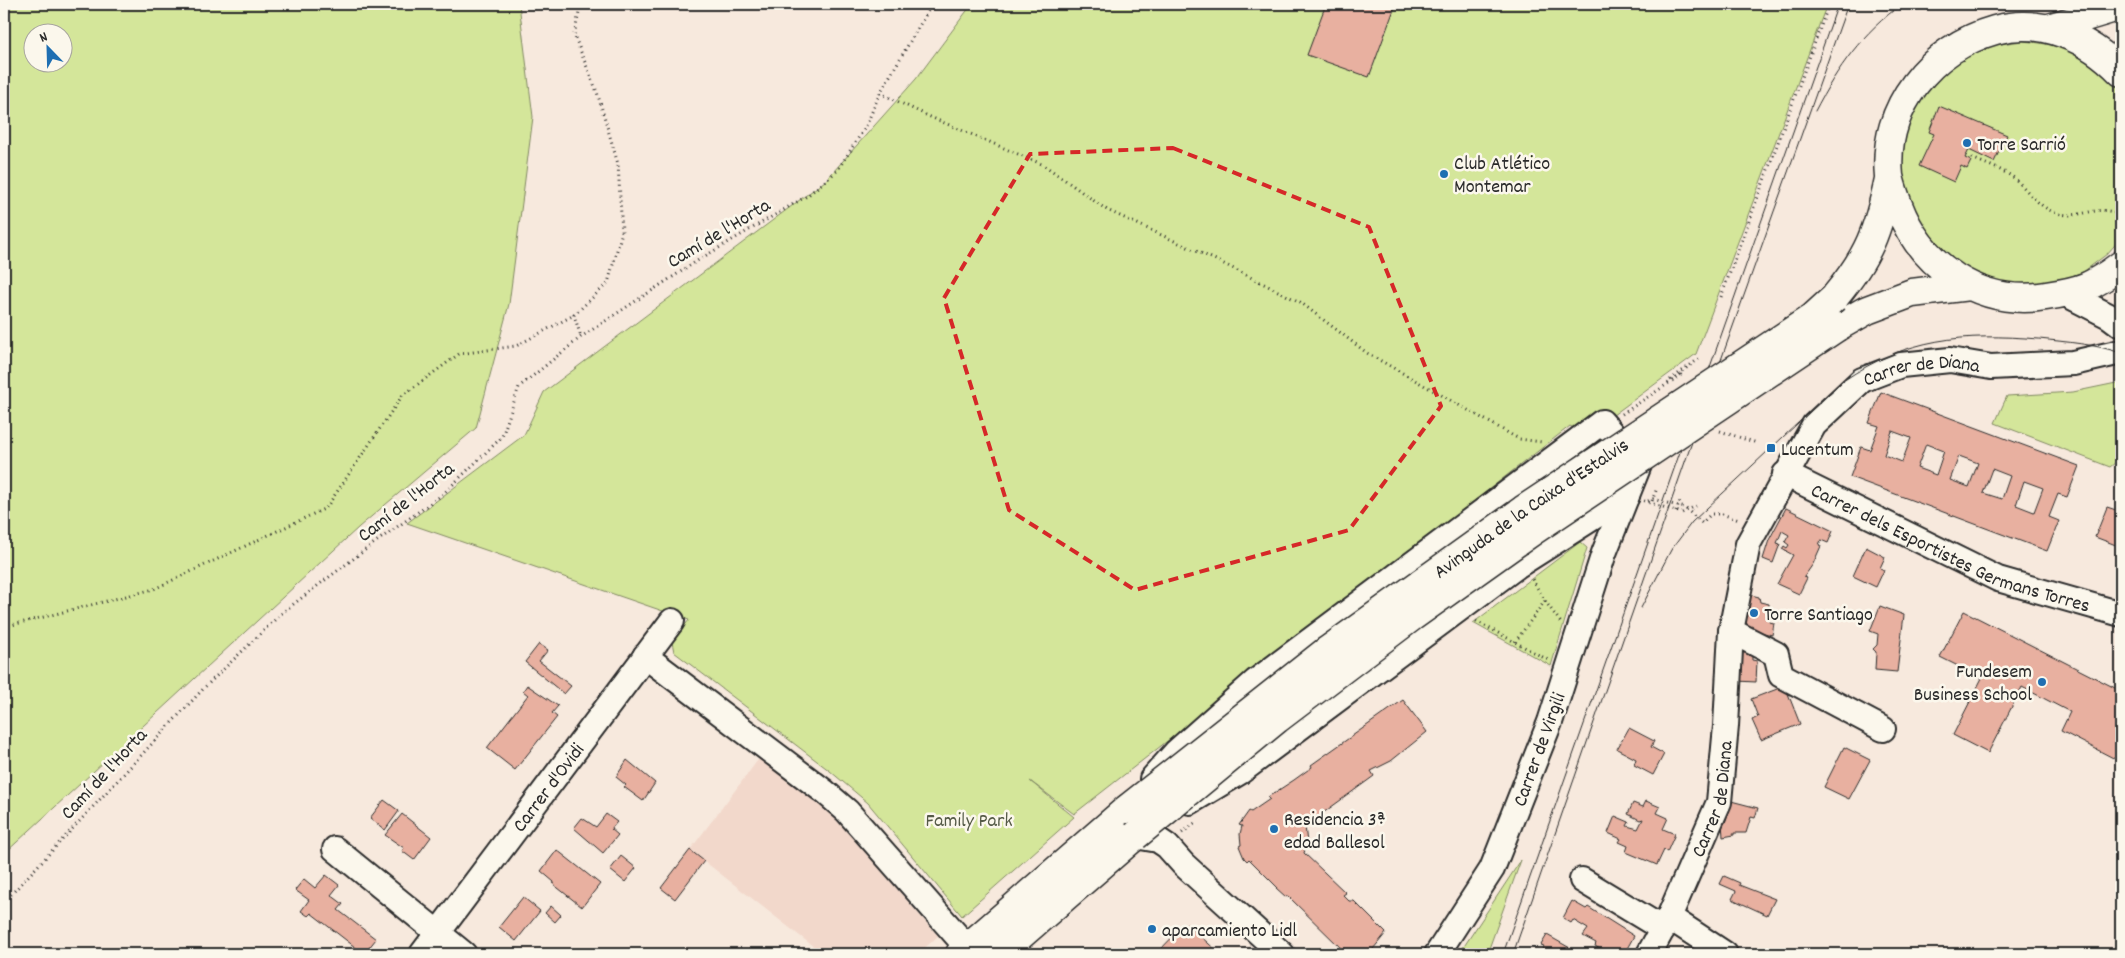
<svg xmlns="http://www.w3.org/2000/svg" width="2125" height="958" font-family="Dekko,sans-serif">
	<rect width="100%" height="100%" fill="#f7e9dd"/>
	<filter id="ink" filterUnits="userSpaceOnUse"><feTurbulence type="fractalNoise" baseFrequency=".02" numOctaves="2"/><feDisplacementMap in="SourceGraphic" scale="10" xChannelSelector="R" yChannelSelector="G"/><feConvolveMatrix kernelMatrix="1 2 1 2 8 2 1 2 1" color-interpolation-filters="sRGB"/></filter>
	<g filter="url(#ink)">
		<path fill="#f2d8cb" d="M761 756 817 797 938 936 918 954H823L690 850Z"/>
		<path fill="#d4e69a" stroke="#808862" fill-rule="evenodd" d="M4 4H519L533 117 509 304 476 428 359 527 4 854ZM32 32H62V62H32Z
			M972 4H1827L1696 354 1586 435 1570 426 1074 814 1030 781 1074 817 962 916 868 803 830 771 674 652 672 642 689 620 407 523 524 435 544 392 825 181 916 79Z
			M2022 41C2068 45 2090 55 2121 89V238L2107 254 2083 272 2055 282 2026 286 1996 283 1968 273 1924 235 1902 180V151L1909 122 1922 96 1941 73 1965 56 1993 45Z
			M2121 382V458L2110 467 1995 423 2007 396 2073 392Z
			M1580 542 1587 548 1551 666 1473 623Z
			M1521 860 1487 954H1459Z"/>
		<path fill="#e8b0a0" stroke="#2b2b2b" fill-rule="evenodd" d="M1326 4H1396L1369 77 1307 55Z
			M1939 106 2007 135 1994 162 1969 150 1965 158 1971 161 1967 169 1961 166 1954 182 1919 166 1934 134 1929 132Z
			M1881 392 2079 466 2067 497 2058 494 2049 517 2059 521 2047 551 1850 477 1861 447 1870 450 1879 426 1869 423ZM1892 431 1911 438 1902 462 1884 455ZM1926 444 1944 451 1936 475 1917 468ZM1959 456 1978 463 1969 487 1950 480ZM1992 469 2010 476 2002 499 1983 493ZM2024 481 2043 488 2034 512 2016 505Z
			M2121 495V547L2095 537 2107 507 2116 510Z
			M1786 508 1833 531 1828 543 1821 540 1819 545 1821 546 1813 564 1804 577 1807 578 1799 594 1777 584 1793 555 1782 549 1784 546 1787 548 1789 545 1785 542 1789 535 1782 531 1777 543 1780 544 1773 563 1763 559 1769 540Z
			M1866 547 1885 557 1880 568 1884 570 1876 587 1853 576Z
			M1747 594 1759 597 1760 602 1769 604V622L1774 623 1772 635 1736 626Z
			M1880 606 1904 615 1897 672 1875 670 1876 652 1873 649 1877 645 1878 634 1870 631Z
			M1964 611 2121 691V762L2061 731 2070 712 2022 687 1988 753 1953 735 1982 678 1940 657Z
			M539 644 548 650 539 661 571 686 564 694 525 662Z
			M1742 651 1752 654V660L1757 661 1756 682 1736 681Z
			M527 685 558 706 552 713 557 717 515 770 487 748 528 695 523 691Z
			M1785 686 1800 724 1761 740 1752 720 1758 717 1751 699Z
			M1403 700 1427 732 1391 761 1371 771 1374 776 1305 826 1307 843 1304 853 1346 893 1343 895 1349 901H1354L1386 933 1369 954H1347L1288 896 1286 897 1276 888 1277 887 1249 859 1247 861 1244 858 1239 846 1241 845 1240 834 1242 826 1239 825 1249 811 1251 812 1270 799 1268 797 1294 780 1312 767 1311 765Z
			M1629 728 1654 741 1651 747 1664 754 1653 775 1634 765 1636 759 1617 749Z
			M1844 747 1870 760 1849 799 1824 787Z
			M627 760 655 783 643 801 624 787 626 785 616 777Z
			M384 800 399 811 385 830 370 818Z
			M1646 801 1660 807 1657 813 1668 818 1663 829 1675 834 1667 852 1664 850 1657 865 1626 852 1628 846 1619 842 1621 839 1608 833 1615 816 1629 822 1627 826 1638 829 1643 819 1640 820 1628 814 1633 803 1643 807Z
			M1731 801 1758 808 1755 818 1751 817 1746 833H1734V835L1723 837 1722 823H1725Z
			M402 814 431 837 414 860 402 851 404 848 385 835Z
			M606 814 617 822 611 829 618 835 603 853 574 828 582 818 596 827Z
			M557 850 600 884 582 907 553 884 554 882 541 871Z
			M690 850 704 861 675 899 661 888Z
			M621 856 636 868 625 882 610 870Z
			M326 875 339 885 331 895 343 904 338 910 376 939 364 954 311 913 308 916 301 911 309 900 295 890 304 879 315 888Z
			M1724 876 1740 883 1739 885 1775 899 1767 915 1732 899 1736 891 1720 884Z
			M523 897 540 911 516 941 499 927Z
			M1572 901 1586 909 1588 907 1634 936 1624 954H1606L1599 950 1600 949 1595 946 1596 943 1583 936 1588 929 1573 920 1571 923 1563 918Z
			M551 906 561 915 555 922 545 913Z
			M1186 923 1220 954H1156Z
			M1547 935 1577 952 1576 954H1542L1543 952 1541 951 1544 946 1541 945Z"/>
		<g fill="none" stroke-linecap="round" stroke-linejoin="round">
			<defs>
				<g id="minor">
					<path d="M2064 293 2109 316 2121 325"/>
					<path id="s1" d="M1785 474 1998 579 2121 614"/>
					<path d="M1731 631 1776 654 1781 675 1883 729"/>
					<path d="M645 656 825 792 847 811 973 954"/>
					<path d="M1152 779 1176 752 1256 681 1602 422 1639 465 1604 553 1550 722 1492 869 1437 954"/>
					<path d="M1190 802 1240 772 1517 566 1627 496"/>
					<path d="M1135 836 1158 840 1167 846 1183 864 1282 954"/>
					<path d="M335 849 464 954"/>
					<path d="M1582 880 1663 929"/>
					<path d="M1669 917 1725 954"/>
					<path id="s2" d="M422 954 672 621"/>
					<path id="s3" d="M1649 954 1669 917 1719 802 1726 726 1731 631 1748 544 1814 425 1862 380 1901 365 1950 360 1991 367 2073 363 2121 352"/>
				</g>
				<path id="major" d="M2049 28 2121 6
					M2121 72C2089 38 2041 17 1995 30 1931 48 1882 107 1889 176 1891 186 1895 196 1898 205 1921 266 1979 307 2046 296 2081 291 2092 287 2121 265
					M1834 298C1869 256 1878 231 1889 179
					M1837 327 1867 310 1912 293 1969 286
					M960 954 1127 809
					M999 954 1135 836"/>
			</defs>
			<use href="#minor" stroke="#2b2b2b" stroke-width="28"/>
			<use href="#major" stroke="#2b2b2b" stroke-width="31"/>
			<path stroke="#2b2b2b" stroke-width="3" stroke-dasharray="1 4" stroke-linecap="butt" d="M581 4 574 35 597 92 618 164 622 232 608 283 574 315 581 337
				M880 93 928 116 1044 165 1107 210 1218 261 1300 302 1367 353 1519 439 1542 442
				M1972 158C1985 164 2002 169 2014 178 2027 189 2037 206 2054 212 2081 222 2094 202 2121 215
				M1721 297 1829 4
				M1670 380 1700 358
				M1622 414 1681 375 1683 377
				M1720 431 1757 443
				M1644 501 1682 513 1696 506
				M1648 501 1653 499 1685 508 1702 523 1711 514H1722L1739 520
				M1652 501 1657 488
				M1676 512 1681 498
				M1545 601 1561 623
				M1476 621 1550 661
				M4 627 154 589 326 508 402 396 459 354 516 346 574 315
				M1515 642 1545 601 1532 579
				M1182 833 1195 823
				M4 902 205 687 283 612 373 544 442 495 502 437 519 387 581 337 700 259 807 196 837 171 866 126 880 93 932 4"/>
			<use href="#minor" stroke="#fbf7ec" stroke-width="24"/>
			<use href="#major" stroke="#fbf7ec" stroke-width="28"/>
			<path stroke="#2b2b2b" stroke-width="1" d="M1815 111C1837 68 1863 32 1902 4
				M1641 608 1671 550 1692 522 1843 381C1908 337 1963 333 2039 339 2067 342 2095 344 2121 353
				M1503 954 1838 4
				M1513 954 1706 402 1848 4"/>
			<defs>
				<g id="major-bridge">
					<path id="s4" d="M1127 809 1328 650 1523 510 1812 318 1834 298"/>
					<path d="M1135 836 1277 719 1413 616 1534 530 1837 327"/>
				</g>
			</defs>
			<use href="#major-bridge" stroke="#2b2b2b" stroke-width="31" stroke-linecap="butt"/>
			<use href="#major-bridge" stroke="#fbf7ec" stroke-width="28"/>
		</g>
	</g>
	<path fill="none" stroke="#d62828" stroke-width="4" stroke-dasharray="10 6" stroke-linejoin="round" d="M1173 148 1369 227 1441 406 1349 530 1135 590 1009 510 944 298 1030 154Z"/>
	<g fill="#1f6fb2" stroke="#fbf7ec" stroke-width="2">
		<circle cx="1967" cy="143" r="5"/>
		<circle cx="1444" cy="174" r="5"/>
		<rect x="1766" y="443" width="10" height="10" rx="2.5"/>
		<circle cx="1754" cy="613" r="5"/>
		<circle cx="2042" cy="682" r="5"/>
		<circle cx="1274" cy="829" r="5"/>
		<circle cx="1152" cy="929" r="5"/>
	</g>
	<g text-anchor="middle" stroke-width="5" stroke-linejoin="round" paint-order="stroke">
		<g font-size="20" fill="#2b2b2b" stroke="#fbf7ec" text-anchor="start">
			<text x="1977" y="150">Torre Sarrió</text>
			<text x="1454" y="169">Club Atlético<tspan x="1454" dy="23">Montemar</tspan></text>
			<text x="1781" y="455">Lucentum</text>
			<text x="1764" y="620">Torre Santiago</text>
			<text x="2032" y="677" text-anchor="end">Fundesem<tspan x="2032" dy="23">Business School</tspan></text>
			<text x="1284" y="825">Residencia 3ª<tspan x="1284" dy="23">edad Ballesol</tspan></text>
			<text x="1162" y="936">aparcamiento Lidl</text>
		</g>
		<g font-size="20" fill="#2b2b2b" stroke="#fbf7ec">
			<text transform="translate(718 232) rotate(-31)" y="7">Camí de l'Horta</text>
			<text dy="7" stroke="none"><textPath href="#s3" startOffset="691">Carrer de Diana</textPath></text>
			<text transform="translate(405 501) rotate(-38)" y="7">Camí de l'Horta</text>
			<text dy="7" stroke="none"><textPath href="#s4" startOffset="504">Avinguda de la Caixa d'Estalvis</textPath></text>
			<text dy="7" stroke="none"><textPath href="#s1" startOffset="182">Carrer dels Esportistes Germans Torres</textPath></text>
			<text transform="translate(1538 749) rotate(-70)" y="7">Carrer de Virgili</text>
			<text transform="translate(103 773) rotate(-47)" y="7">Camí de l'Horta</text>
			<text dy="7" stroke="none"><textPath href="#s2" startOffset="209">Carrer d'Ovidi</textPath></text>
			<text dy="7" stroke="none"><textPath href="#s3" startOffset="169">Carrer de Diana</textPath></text>
		</g>
		<g font-size="20" fill="#555a47" stroke="#fbf7ec">
			<text x="969" y="826">Family Park</text>
		</g>
	</g>
	<rect width="2125" height="958" fill="none" stroke="#fbf7ec" stroke-width="20"/>
	<rect x="10" y="10" width="2105" height="938" fill="none" stroke="#2b2b2b" stroke-width="2" filter="url(#ink)"/>
	<g transform="translate(48 48) rotate(337)"><circle r="24" fill="#fbf7ec" stroke="#a8a59f"/>
	<path d="M0-4L9 19L0 12L-9 19Z" fill="#1f6fb2"/>
	<text y="-8" font-size="14" font-weight="bold" text-anchor="middle" fill="#2b2b2b">N</text>
	</g>
</svg>
